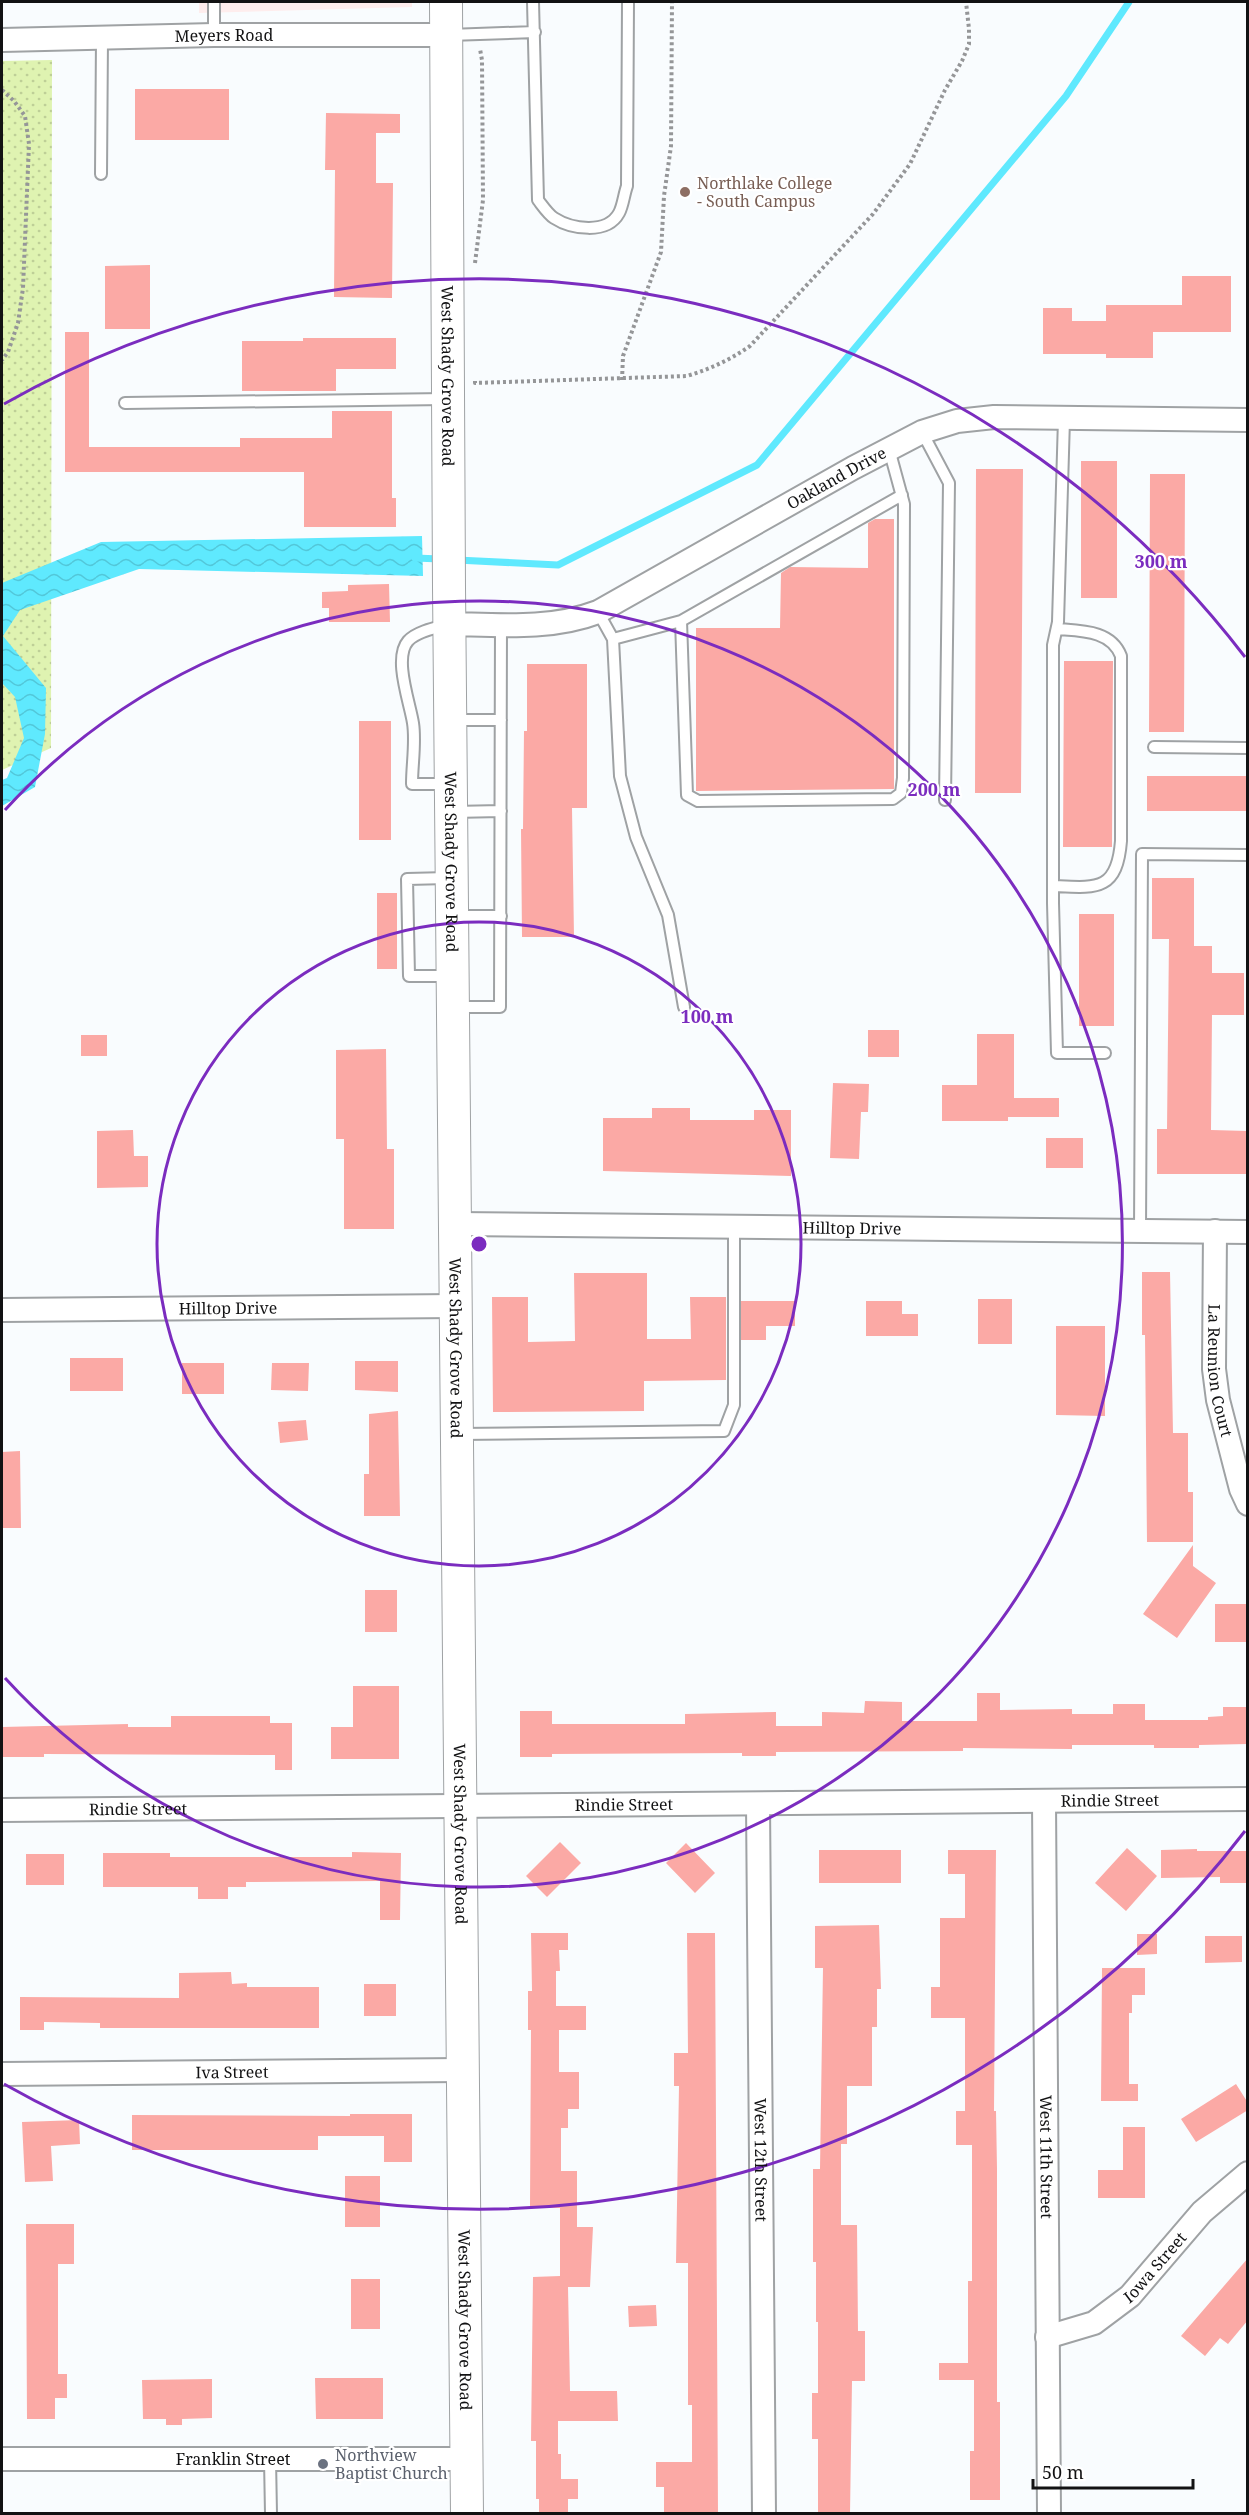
<svg xmlns="http://www.w3.org/2000/svg" width="1249" height="2515" font-family="'Noto Serif',serif">
	<defs>
		<pattern id="park-dots" width="8" height="8" patternUnits="userSpaceOnUse" patternTransform="scale(1.5)"><rect width="8" height="8" fill="#dff3b1"/><path d="M2 2h.1M6 6h.1" fill="none" stroke="#becf97" stroke-width="1.8" stroke-linecap="round"/></pattern>
		<pattern id="water-waves" width="16" height="10" patternUnits="userSpaceOnUse" patternTransform="scale(1.5)"><rect width="16" height="10" fill="#5fe9fe"/><path d="M0 5q4-4 8 0t8 0" fill="none" stroke="#52c7d9"/></pattern>
	</defs>
	<rect width="100%" height="100%" fill="#f9fcfe"/>
	<path fill="#feeded" d="M199 2H412V7L199 13Z"/>
	<path fill="url(#park-dots)" d="M52 60 51 748 2 770V61Z"/>
	<path fill="url(#water-waves)" d="M422 536 423 576 139 569 20 610 3 636 46 688 45 734 35 787 2 806V780L7 778 24 738 15 697 2 683V583L101 542Z"/>
	<g fill="none" stroke-linecap="round" stroke-linejoin="round">
		<path stroke="#5fe9fe" stroke-width="7" d="M415 558 440 559
			M457 560 558 565 757 465 1066 96 1129 2"/>
	</g>
	<path fill="#fba9a5" d="M135 89H229V140H135Z
		M326 113 400 114V133H376V183H393L392 298 334 297 335 170H325Z
		M150 265V329H105V266Z
		M1182 276H1231V332H1153V358H1106V354H1043V308H1072V321H1106V305H1182Z
		M65 332H89V447H240V438H332V411H392V498H396V527H304V472H65Z
		M303 338H396V369H336V391H242V341H303Z
		M1081 461H1117V598H1081Z
		M976 469H1023L1021 793H975Z
		M1150 474H1185L1184 732H1149Z
		M875 519H894V789L696 791V628H780L781 573 790 567 868 568V523Z
		M389 584 390 622H329V608H322V592L348 591V585Z
		M1064 661H1113L1112 847H1063Z
		M527 664H587V808H572L574 937H522L521 829H523L524 731H527Z
		M359 721H391V840H359Z
		M1147 776H1248V811H1147Z
		M1152 878H1194V946H1212V973H1244V1015H1212L1211 1130 1248 1131V1174H1157V1129H1167L1169 939H1152Z
		M377 893H397V969H377Z
		M1079 914H1114V1026H1079Z
		M868 1030H899V1057H868Z
		M977 1034H1014V1098H1059V1117H1008V1121H942V1085H977Z
		M81 1035H107V1056H81Z
		M386 1049 387 1149H394V1229H344V1139H336V1050Z
		M833 1083 869 1084 868 1112H861L859 1159 830 1158Z
		M652 1108H690V1120H754V1110H791V1176L603 1171V1118H652Z
		M133 1130 134 1156H148V1187L97 1188V1131Z
		M1046 1138H1083V1168H1046Z
		M1142 1272H1170L1173 1433H1188V1492H1193V1542H1147L1145 1335H1142Z
		M574 1273H647V1339H691L690 1297H726V1380L644 1381V1411L493 1412 492 1297H528V1342L575 1341Z
		M978 1299H1012V1344H978Z
		M741 1301H795V1326H766V1340H741Z
		M866 1301H902V1314H918V1336H866Z
		M1056 1326H1105V1416L1056 1415Z
		M70 1358H123V1391H70Z
		M355 1361H398V1392L355 1390Z
		M182 1363H224V1394H182Z
		M272 1363H309L308 1391 271 1390Z
		M398 1411 400 1516H364V1474H369V1414Z
		M306 1420 308 1440 280 1443 278 1422Z
		M20 1451 21 1528H2V1452Z
		M1193 1545V1566L1216 1583 1177 1638 1143 1614Z
		M365 1590H397V1632H365Z
		M1215 1604H1248V1642H1215Z
		M353 1686H399V1759H331V1727H353Z
		M977 1693H1000V1710L1072 1709V1714H1113V1704H1145V1720H1208V1717L1223 1716V1707H1248V1744L1199 1745V1748H1154V1745H1072V1749L963 1748V1751L776 1752V1756H742V1753L552 1754V1757H520V1711H552V1724H685V1714L776 1712V1726H822V1712L864 1713 865 1701 902 1702V1721H977Z
		M171 1716H270V1723H292V1770H275V1755L44 1754V1757H2V1727L128 1724V1727H171Z
		M560 1842 581 1863 547 1897 526 1876Z
		M686 1843 715 1873 695 1893 666 1863Z
		M1127 1848 1157 1876 1126 1911 1095 1883Z
		M1197 1849V1851H1248V1883H1220V1877L1161 1878V1850Z
		M819 1850H901V1883H819Z
		M948 1850H996L994 2111H996L997 2169V2402H1000V2500H970V2451H974V2380H939V2363H968V2281H972V2145H956V2111H965V2018H931V1987H940V1918H965V1874H948Z
		M352 1852 401 1853 400 1920H380V1881L246 1882V1887H228V1899H198V1887H103V1853H170V1857H352Z
		M26 1854H64V1885H26Z
		M879 1925 881 1989H877V2027H872V2086H847V2144H841V2225H857L858 2331H865V2381H852L850 2514H818V2439H812V2393H818V2322H816V2262H813V2169H820L823 1968H815V1926Z
		M531 1933H568V1950H559L560 1971H556V2006H586V2030H559V2072H579V2109H568V2128H561V2171H577V2227H593L590 2287H568L570 2391H617L618 2421H558V2454H561V2479H578V2499H568V2514H539V2499H536V2441H531L533 2277 560 2276V2208H530L531 2030H528V1991H532Z
		M687 1933H715L718 2514H664V2487H656V2462H692V2405H688V2263H676L679 2086H674V2053H688Z
		M1137 1934H1157V1954L1137 1955Z
		M1205 1936H1242V1962L1205 1963Z
		M1102 1968H1145V1995H1132V2013H1129V2084H1138V2101H1101Z
		M231 1972 232 1984 247 1983V1987H319V2028H100V2023L44 2022V2030H20V1997L179 1998V1973Z
		M364 1984H396V2016H364Z
		M1236 2084 1248 2103V2110L1196 2142 1181 2119Z
		M350 2114H412V2162H384V2136H318V2150H132V2115L350 2116Z
		M79 2120 80 2144 51 2146 53 2181 25 2182 22 2122Z
		M1123 2127H1145V2198H1098V2170H1123Z
		M345 2176H380V2227H345Z
		M26 2224H74V2264H58V2374H67V2398H55V2419H27Z
		M1248 2258V2320L1228 2344 1220 2338 1205 2356 1181 2336Z
		M351 2279H380V2329H351Z
		M656 2305 657 2326 629 2327 628 2306Z
		M315 2378H383V2419H316Z
		M212 2379V2418L182 2419V2425H166V2419H143L142 2380Z"/>
	<g fill="none" stroke-linecap="round" stroke-linejoin="round">
		<defs>
			<path id="lane" d="M214 2V35
				M533 2 538 200C542 205 548 214 554 218 571 229 607 235 619 213 623 206 624 194 627 186L628 2
				M449 35 535 32
				M101 174 102 38
				M125 403 446 399
				M1064 419 1058 622 1053 645V903L1057 1053H1105
				M922 432 949 483 945 800
				M598 612 613 639 681 621 687 795 698 801 893 799 901 793 903 778 904 504 889 449
				M681 621 902 495
				M446 625C434 628 416 632 408 641 393 658 410 703 413 723 416 742 412 764 412 784H449
				M613 639 620 776 636 837 668 915 684 1007
				M453 720H501
				M1154 747 1248 748
				M453 812 501 811
				M448 878 407 879 409 976H449
				M1053 886C1096 888 1117 892 1121 841V656C1111 630 1081 631 1057 629
				M456 916H501
				M456 1007H500L501 625
				M1140 1231 1142 854 1248 855
				M459 1434 724 1431 734 1405V1227
				M270 2459 271 2514"/>
			<g id="street">
				<path id="s1" d="M2 40 214 35H447"/>
				<path id="s2" d="M449 624C499 625 551 630 598 612L853 468 922 432 957 421 994 417 1248 420"/>
				<path id="s3" d="M456 1224 1248 1232"/>
				<path id="s4" d="M1215 1231 1214 1369 1218 1400 1241 1489 1248 1504"/>
				<path id="s5" d="M2 1310 456 1306"/>
				<path id="s6" d="M1044 1801 1049 2514"/>
				<path id="s7" d="M758 1804 764 2514"/>
				<path id="s8" d="M2 1810 1248 1799"/>
				<path id="s9" d="M2 2074 462 2070"/>
				<path id="s10" d="M1047 2337 1094 2323 1130 2296 1202 2212 1248 2173"/>
				<path id="s11" d="M2 2459H466"/>
			</g>
			<g id="secondary">
				<path id="s12" d="M446 2 449 587 467 2514"/>
			</g>
		</defs>
		<use href="#lane" stroke="#9fa2a4" stroke-width="14"/>
		<use href="#street" stroke="#9fa2a4" stroke-width="26"/>
		<use href="#secondary" stroke="#9fa2a4" stroke-width="34"/>
		<path stroke="#959698" stroke-width="4" stroke-dasharray="3 3" stroke-linecap="butt" d="M2 90 14 101 25 116 29 144 23 288 18 323 8 352 2 360
			M475 263 483 200 482 60 480 49
			M622 380 623 356 661 252 664 196 671 146 672 2
			M475 381V383L687 376C710 369 730 360 750 346L873 214 910 164 945 90 962 61 969 44V29L966 2"/>
		<use href="#lane" stroke="#fff" stroke-width="10"/>
		<use href="#street" stroke="#fff" stroke-width="22"/>
		<use href="#secondary" stroke="#fff" stroke-width="32"/>
	</g>
	<g fill="none" stroke="#7b2cbf" stroke-width="3">
		<circle cx="479" cy="1244" r="322"/>
		<path d="M5 810A643 643 0 1 1 5 1678"/>
		<path d="M1245 1831A965 965 0 0 1 4 2084M4 404A965 965 0 0 1 1245 657"/>
	</g>
	<circle fill="#8d6e63" stroke="#fff" stroke-width="2" cx="685" cy="192" r="6"/>
	<circle fill="#6b7280" stroke="#fff" stroke-width="2" cx="323" cy="2464" r="6"/>
	<g text-anchor="middle" stroke-width="4.5" stroke-linejoin="round" paint-order="stroke">
		<g font-size="16" fill="#121213" stroke="#fff">
			<text dy="6" stroke="none"><textPath href="#s1" startOffset="222">Meyers Road</textPath></text>
			<text dy="6" stroke="none"><textPath href="#s12" startOffset="374">West Shady Grove Road</textPath></text>
			<text dy="6" stroke="none"><textPath href="#s2" startOffset="424">Oakland Drive</textPath></text>
			<text dy="6" stroke="none"><textPath href="#s12" startOffset="860">West Shady Grove Road</textPath></text>
			<text dy="6" stroke="none"><textPath href="#s3" startOffset="396">Hilltop Drive</textPath></text>
			<text dy="6" stroke="none"><textPath href="#s5" startOffset="226">Hilltop Drive</textPath></text>
			<text dy="6" stroke="none"><textPath href="#s12" startOffset="1346">West Shady Grove Road</textPath></text>
			<text dy="6" stroke="none"><textPath href="#s4" startOffset="140">La Reunion Court</textPath></text>
			<text dy="6" stroke="none"><textPath href="#s8" startOffset="1108">Rindie Street</textPath></text>
			<text dy="6" stroke="none"><textPath href="#s8" startOffset="622">Rindie Street</textPath></text>
			<text dy="6" stroke="none"><textPath href="#s8" startOffset="136">Rindie Street</textPath></text>
			<text dy="6" stroke="none"><textPath href="#s12" startOffset="1832">West Shady Grove Road</textPath></text>
			<text dy="6" stroke="none"><textPath href="#s9" startOffset="230">Iva Street</textPath></text>
			<text dy="6" stroke="none"><textPath href="#s6" startOffset="356">West 11th Street</textPath></text>
			<text dy="6" stroke="none"><textPath href="#s7" startOffset="356">West 12th Street</textPath></text>
			<text dy="6" stroke="none"><textPath href="#s10" startOffset="132">Iowa Street</textPath></text>
			<text dy="6" stroke="none"><textPath href="#s12" startOffset="2318">West Shady Grove Road</textPath></text>
			<text dy="6" stroke="none"><textPath href="#s11" startOffset="231">Franklin Street</textPath></text>
		</g>
		<g font-size="16" fill="#785e54" stroke="#fff" text-anchor="start">
			<text x="697" y="189">Northlake College<tspan x="697" dy="18">- South Campus</tspan></text>
		</g>
		<g font-size="16" fill="#5b616d" stroke="#fff" text-anchor="start">
			<text x="335" y="2461">Northview<tspan x="335" dy="18">Baptist Church</tspan></text>
		</g>
	</g>
	<circle cx="479" cy="1244" r="9" fill="#7b2cbf" stroke="#fff" stroke-width="3"/>
	<g font-size="18" text-anchor="middle" font-weight="bold" fill="#7b2cbf" stroke="#fff" stroke-width="4.5" stroke-linejoin="round" paint-order="stroke">
		<text x="1161" y="568">300 m</text>
		<text x="934" y="796">200 m</text>
		<text x="707" y="1023">100 m</text>
	</g>
	<rect width="1249" height="2515" fill="none" stroke="#121213" stroke-width="6"/>
	<path d="M1033 2479v9h160v-9" fill="none" stroke="#121213" stroke-width="3"/>
	<text x="1042" y="2479" font-size="18" fill="#121213" stroke="#ffffff" stroke-width="4.5" paint-order="stroke">50 m</text>
</svg>
